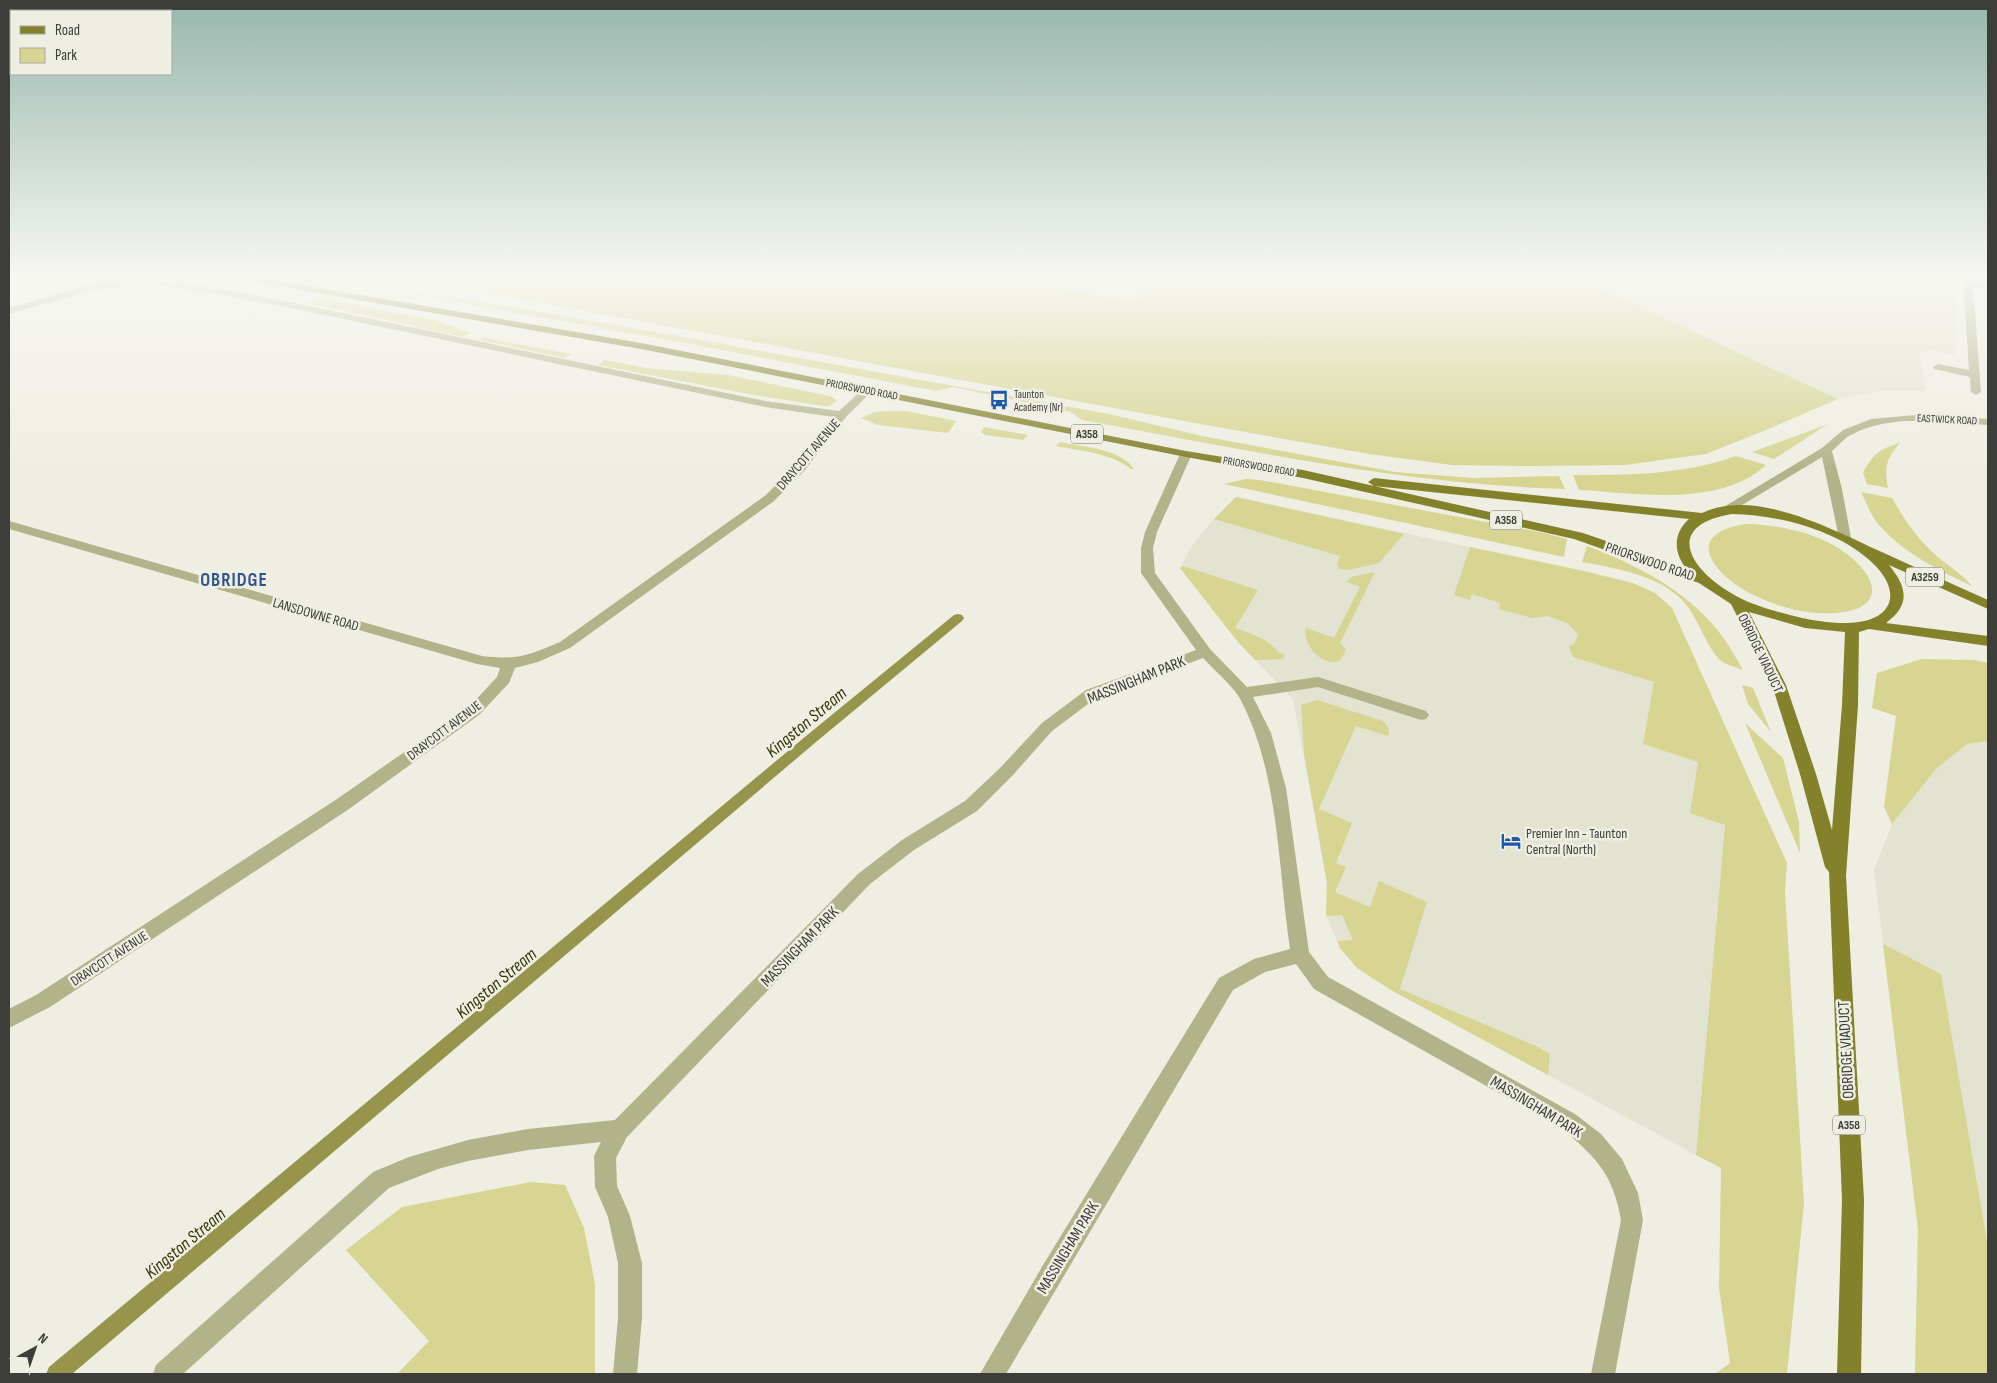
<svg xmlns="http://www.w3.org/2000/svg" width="1997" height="1383" font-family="'Sofia Sans Condensed',sans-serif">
	<rect width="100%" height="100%" fill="#eeeee3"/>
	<path fill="#e3e3d1" d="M982 277H1150L1138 301Z
		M1576 277H1957L1955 355 1931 350 1919 353 1926 391H1884L1838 399Z
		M1236 497 1470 547 1595 584 1665 629 1725 825 1696 1155 1391 990 1357 968 1340 948 1326 916 1327 883 1293 699 1238 642 1180 568 1191 547 1212 521Z
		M1988 741V1374H1915L1918 1229 1874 870 1892 824 1936 769 1967 744Z"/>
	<path fill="#d7d591" d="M401 277H982L1137 301 1150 277H1576L1838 399 1766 430 1706 454 1625 465 1529 466 1452 465 1369 454 1206 425Z
		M382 289 488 303 673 335 1109 414 1202 436 1395 472 1472 478 1559 476 1565 489C1402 484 1242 449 1082 420L1071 412 953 387 936 391 685 343Z
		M316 298 435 320 470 333 463 337 307 303Z
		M484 337 490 339 571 354 565 358 480 340Z
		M605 360 646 368 728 375 830 396 837 401 829 406H823L754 395 598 365Z
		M888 411H906L956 421 948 433 878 425 861 418 875 412Z
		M1828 424 1774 459 1752 452Z
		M984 427 1028 435 1023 440 985 435 981 432Z
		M1060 442C1082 447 1120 448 1134 469H1131C1111 453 1081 451 1056 446Z
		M1900 443C1886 459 1884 467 1888 488L1867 484 1863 473C1873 454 1879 449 1900 443Z
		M1736 456 1766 465C1719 508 1637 493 1579 490L1573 475C1629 475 1683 475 1736 456Z
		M1246 479 1260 480 1540 532 1567 539 1564 557 1224 484Z
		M1861 492 1892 498C1905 521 1918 540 1938 557 1950 567 1962 574 1972 586 1938 570 1905 554 1880 526 1871 517 1867 503 1861 492Z
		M1236 497 1404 534 1379 563 1349 570 1339 569 1337 565 1340 556 1214 519Z
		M1746 524C1788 525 1839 537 1865 572 1871 580 1875 591 1869 600 1862 610 1846 612 1835 613 1808 615 1782 608 1758 597 1719 580 1676 535 1746 524Z
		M1587 546C1640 566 1692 593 1725 640 1732 650 1737 660 1743 670 1735 667 1725 665 1719 659 1704 643 1697 613 1679 597 1654 574 1614 568 1582 562Z
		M1470 547 1584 571 1633 583 1655 593 1672 608 1787 863 1785 892 1804 1203 1787 1374H1715L1730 1363 1719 1288 1721 1168 1696 1155 1725 825 1690 813 1698 762 1643 744 1654 682 1573 657 1569 647 1575 643 1578 634 1567 623 1548 616 1532 618 1499 609 1500 603 1472 594 1470 600 1454 595Z
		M1183 566 1258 590 1235 628C1251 634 1268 638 1279 653L1285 654 1283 659 1255 660 1238 642 1180 568Z
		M1375 572 1340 643 1346 650 1340 661C1322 667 1302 645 1306 628L1334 638 1360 587 1347 582 1351 577Z
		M1922 659 1975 660 1988 663V741L1967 744 1936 769 1892 824 1884 807 1896 716 1872 708 1877 673Z
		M1742 685 1753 688 1771 732 1748 704Z
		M1317 700 1383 721C1387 726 1391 729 1388 736L1356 726 1319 809 1352 823 1336 863 1346 867 1335 892 1370 907 1379 881 1427 902 1400 989 1536 1046 1550 1054 1548 1075 1391 990 1357 968 1340 948 1337 941 1353 940 1342 915 1326 916 1327 883 1304 753 1301 705Z
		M1745 723 1783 758 1799 822 1800 853Z
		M1883 944 1941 974 1988 1247V1374H1915L1918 1229Z
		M531 1182 565 1185 584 1228 595 1284V1374H397L429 1341 346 1250 402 1207Z"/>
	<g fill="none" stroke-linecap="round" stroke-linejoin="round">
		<path fill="#97954c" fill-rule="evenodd" d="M958 614 962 615 964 618 962 621 816 742 72 1374H46L49 1367 806 736 954 615Z"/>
		<path fill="#b3b38a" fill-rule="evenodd" d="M1963 277H1972L1973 281 1988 284V290L1973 287 1981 392 1976 395 1971 392 1970 377 1934 369 1933 367 1938 364 1969 370Z
			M141 279 212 287 300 304 765 401 839 411 864 388 868 387 873 390 846 417 805 470 774 501 570 648 538 662 515 668 509 683 479 715 349 809 50 1007 9 1028V1009L36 995 337 799 469 707 497 677 500 668 477 664 9 529V521L482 656C518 660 527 656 560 642L766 495 797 464 834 417 765 407 300 310 212 293 162 286 141 285 93 290 9 314V308L92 284Z
			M1927 414 1988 419V425C1944 423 1894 413 1853 434 1845 437 1839 445 1832 451L1842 489 1851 538 1850 541 1845 542 1839 538 1822 457 1727 514 1723 515 1717 511 1822 448 1843 430 1871 419Z
			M1186 451 1192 454 1157 532 1153 548 1155 573 1210 649 1247 687 1318 677 1426 711 1429 715 1426 719 1421 720 1318 687 1253 697 1271 733 1286 788 1309 952 1328 977 1575 1114 1601 1134 1622 1159 1638 1193 1643 1220 1615 1374H1591L1621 1220C1613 1174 1596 1157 1561 1128L1314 989 1296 964 1265 972 1233 990 1006 1374H980L1043 1265 1219 978 1254 959 1290 949C1278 869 1279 769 1239 697 1230 683 1214 670 1203 658L1096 698 1052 731 1012 776 977 811 914 850 870 884 627 1137 616 1158 617 1186 630 1216 642 1263V1318L637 1374H613L618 1318V1263L608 1217 595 1187 594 1156 601 1142 528 1150 468 1161 438 1169 389 1188 183 1374H153L156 1365 373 1172 409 1157 468 1140 528 1129 615 1120 858 874 902 840 965 801 1000 768 1042 723 1086 690 1196 650 1141 573V548L1145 532 1180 454Z"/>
		<path fill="#84812b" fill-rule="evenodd" d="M238 277H257L641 343 1186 451 1303 470 1583 533 1687 569C1673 553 1673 533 1689 519L1374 486 1368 482 1374 478 1702 513C1756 487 1835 531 1884 553 1918 569 1953 584 1988 600V609L1889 565C1907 587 1911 605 1886 623L1988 636V646L1869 629 1859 632 1858 705 1846 876 1864 1200 1861 1374H1837L1842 1200 1829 872 1825 867 1800 774 1772 685 1731 604 1699 583 1574 539 1303 478 1186 457 641 349 243 280ZM1732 514C1781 515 1847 532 1880 571 1887 580 1893 592 1889 603 1878 631 1825 623 1802 618 1778 612 1752 606 1731 593 1687 567 1665 525 1732 514ZM1749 612 1805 628 1845 632 1842 705 1832 830 1816 774 1786 685Z"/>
	</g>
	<linearGradient id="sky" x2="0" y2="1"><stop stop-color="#97b7ad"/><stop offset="0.59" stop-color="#f7f7f2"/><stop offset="1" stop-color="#f7f7f2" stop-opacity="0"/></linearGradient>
	<rect width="1997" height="470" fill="url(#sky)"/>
	<defs>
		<symbol id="bus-bare" viewBox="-9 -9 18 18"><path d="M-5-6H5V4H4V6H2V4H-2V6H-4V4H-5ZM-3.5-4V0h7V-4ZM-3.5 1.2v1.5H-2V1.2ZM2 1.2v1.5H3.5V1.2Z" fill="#1c59aa" stroke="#eeeee3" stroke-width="2.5" paint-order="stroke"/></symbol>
		<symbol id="hotel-bare" viewBox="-9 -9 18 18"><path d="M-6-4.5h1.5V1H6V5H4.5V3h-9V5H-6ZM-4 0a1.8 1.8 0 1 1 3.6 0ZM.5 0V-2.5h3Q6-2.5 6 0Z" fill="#1c59aa" stroke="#eeeee3" stroke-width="2.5" paint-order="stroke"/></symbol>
	</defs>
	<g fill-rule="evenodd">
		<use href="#bus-bare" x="985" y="386" width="28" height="28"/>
		<use href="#hotel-bare" x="1497" y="827" width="28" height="28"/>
	</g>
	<g text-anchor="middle" stroke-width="5" stroke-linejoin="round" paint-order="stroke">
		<g font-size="11" fill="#3d3d39" stroke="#eeeee3">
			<text transform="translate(862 389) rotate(11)" y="4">PRIORSWOOD ROAD</text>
			<text transform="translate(1947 419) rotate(3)" y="4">EASTWICK ROAD</text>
			<text transform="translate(1259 466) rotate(10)" y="4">PRIORSWOOD ROAD</text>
		</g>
		<g font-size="11" fill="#3d3d39" stroke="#eeeee3" text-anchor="start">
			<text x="1014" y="398">Taunton<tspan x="1014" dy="13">Academy (Nr)</tspan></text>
		</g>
		<g fill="#eeeee3" stroke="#72726c" stroke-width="1">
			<rect x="1071" y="424.5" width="32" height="19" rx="4"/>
			<rect x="1490" y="510.5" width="32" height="19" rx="4"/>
			<rect x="1906" y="567.5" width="38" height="19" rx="4"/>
			<rect x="1833" y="1115.5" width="32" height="19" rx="4"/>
		</g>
		<g font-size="12" font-weight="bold" fill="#3d3d39">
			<text x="1087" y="438">A358</text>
			<text x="1506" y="524">A358</text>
			<text x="1925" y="581">A3259</text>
			<text x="1849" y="1129">A358</text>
		</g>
		<g font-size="14" fill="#3d3d39" stroke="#eeeee3">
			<text transform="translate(808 454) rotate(-49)" y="5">DRAYCOTT AVENUE</text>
			<text transform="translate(1650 561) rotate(19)" y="5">PRIORSWOOD ROAD</text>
			<text transform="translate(316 614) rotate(16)" y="5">LANSDOWNE ROAD</text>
			<text transform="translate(1761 653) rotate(64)" y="5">OBRIDGE VIADUCT</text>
			<text transform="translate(444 730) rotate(-37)" y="5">DRAYCOTT AVENUE</text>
			<text transform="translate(109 958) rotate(-33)" y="5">DRAYCOTT AVENUE</text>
		</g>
		<g font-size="14" fill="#3d3d39" stroke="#eeeee3" text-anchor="start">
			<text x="1526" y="838">Premier Inn - Taunton<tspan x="1526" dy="16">Central (North)</tspan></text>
		</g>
		<g font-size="16" fill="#3d3d39" stroke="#eeeee3">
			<text transform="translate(1136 679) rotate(-22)" y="6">MASSINGHAM PARK</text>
			<text transform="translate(799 946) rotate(-46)" y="6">MASSINGHAM PARK</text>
			<text transform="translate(1845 1050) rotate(-93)" y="6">OBRIDGE VIADUCT</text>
			<text transform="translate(1537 1106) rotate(31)" y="6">MASSINGHAM PARK</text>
			<text transform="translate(1067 1247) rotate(-59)" y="6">MASSINGHAM PARK</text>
		</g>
		<g font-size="18" font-style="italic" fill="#343205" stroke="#eeeee3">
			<text transform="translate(806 722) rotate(-40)" y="6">Kingston Stream</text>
			<text transform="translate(496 983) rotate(-40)" y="6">Kingston Stream</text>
			<text transform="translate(185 1243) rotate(-40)" y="6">Kingston Stream</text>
		</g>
		<g font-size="19" font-weight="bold" letter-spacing="1" fill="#2f558c" stroke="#eeeee3">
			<text x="234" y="586">OBRIDGE</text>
		</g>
	</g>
	<rect width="1997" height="1383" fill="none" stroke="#3d3d39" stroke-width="20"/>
	<rect x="10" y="10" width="162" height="65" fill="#eeeee3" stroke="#a7a79f"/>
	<rect x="20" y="26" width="25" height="8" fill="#84812b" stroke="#a7a79f"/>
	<text x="55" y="35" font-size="15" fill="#3d3d39">Road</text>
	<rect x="20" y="48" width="25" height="15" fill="#d7d591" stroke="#a7a79f"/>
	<text x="55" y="60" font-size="15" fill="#3d3d39">Park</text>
	<g transform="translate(35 1348) rotate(40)" stroke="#eeeee3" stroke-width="4" paint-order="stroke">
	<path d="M0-4L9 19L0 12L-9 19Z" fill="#3d3d39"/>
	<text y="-8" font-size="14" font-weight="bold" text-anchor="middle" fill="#3d3d39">N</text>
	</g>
</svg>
